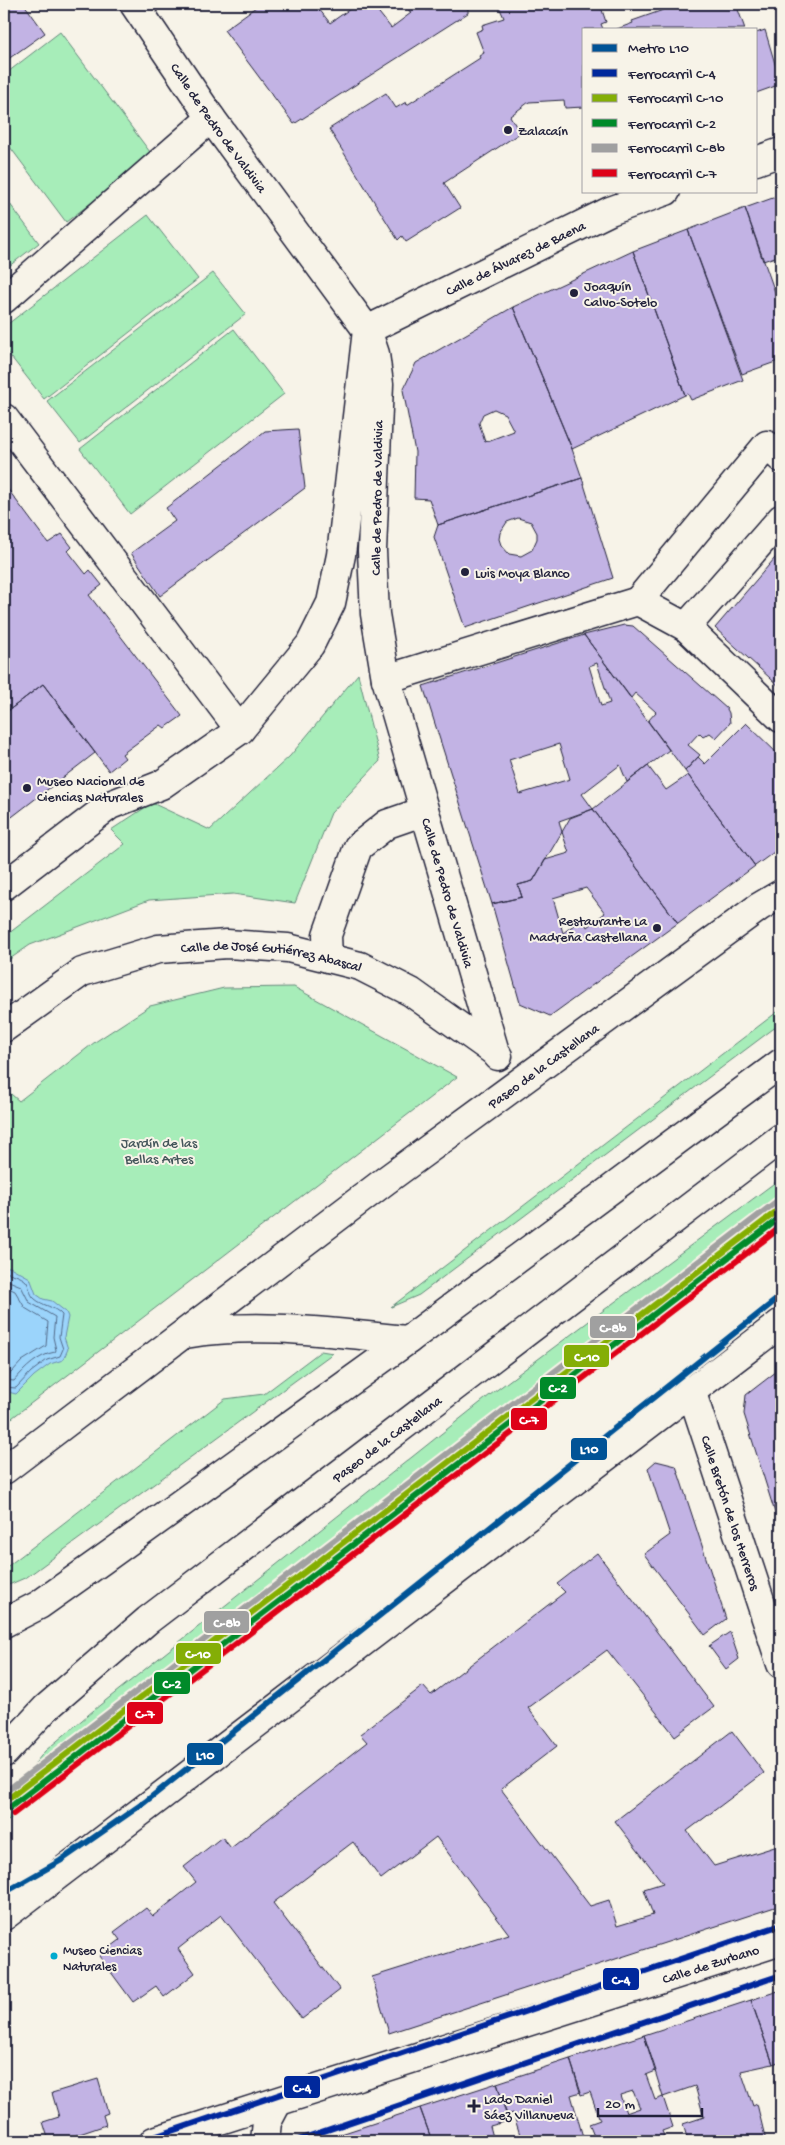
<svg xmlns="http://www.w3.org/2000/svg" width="785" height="2145" font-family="'Gochi Hand',sans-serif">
	<rect width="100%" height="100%" fill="#f7f3e8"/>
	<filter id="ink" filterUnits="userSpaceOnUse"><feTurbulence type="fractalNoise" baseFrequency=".02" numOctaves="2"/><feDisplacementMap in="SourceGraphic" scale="10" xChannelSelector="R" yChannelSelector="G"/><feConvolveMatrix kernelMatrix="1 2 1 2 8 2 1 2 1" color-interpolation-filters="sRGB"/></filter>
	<g filter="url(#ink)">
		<path fill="#a7edb9" stroke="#64887a" d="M60 32 153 156 66 222 4 139V75Z
			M4 196 39 243 4 270Z
			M148 215 198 279 44 399 4 348V327Z
			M213 273 246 314 80 443 47 401Z
			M234 329 284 394 130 514 80 449Z
			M358 674 380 761 331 813 295 903 233 894 149 900 30 945 4 963V937L125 844 111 830 152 803 210 830 290 756Z
			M294 987 457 1077 4 1424V1088L19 1101 95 1042 150 1006 224 988Z
			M781 1009V1023L419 1295 391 1307Z
			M781 1178V1215L334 1555 340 1564 4 1824V1802L45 1751 100 1705 490 1395Z
			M321 1351 333 1353 27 1577 4 1587V1569L225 1399 264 1394Z"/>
		<path fill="#9bd4fb" stroke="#6b8dae" d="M4 1267H10L30 1278 36 1294 43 1299 52 1301 66 1312 68 1317 64 1337 68 1349 63 1360 50 1364 34 1376 16 1394 4 1391Z"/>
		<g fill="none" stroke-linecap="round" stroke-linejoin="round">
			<path stroke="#526988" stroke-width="1" d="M4 1272C10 1273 21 1276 26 1281 30 1286 29 1294 35 1299 43 1306 54 1306 62 1315L59 1337 63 1349 60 1356 47 1360 31 1372 16 1388 4 1387
				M4 1279 21 1286 29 1302 55 1317 53 1337 56 1350 55 1352C38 1355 25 1368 14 1381L4 1380
				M4 1286 15 1291 25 1308 48 1322 46 1346 22 1361 11 1373H4"/>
		</g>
		<path fill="#c2b3e4" stroke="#22223b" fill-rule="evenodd" d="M4 4H24L45 33 4 62Z
			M260 4H315L330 23 357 4H372L391 28 411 13 404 4H468V13L294 124 224 30Z
			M498 4H600L606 22 601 24 603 29H584V107L565 108 564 100 529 102 510 116 520 133 444 183 460 208 406 242 402 236 398 240 329 129 386 93 396 108 406 102 407 105 480 58 479 56 484 53 476 32 483 29 482 25 504 18Z
			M680 4H736L745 29H617L633 23 632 21Z
			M765 30 781 84 756 93V33Z
			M781 195V255L763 261 745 208Z
			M745 208 781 309V360L742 374 688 230Z
			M688 230 743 380 691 400 688 394 685 395 633 251Z
			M633 251 685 395 572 449 513 307Z
			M513 307 572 449 582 478 438 525 429 499 414 498 415 452 403 390 416 363ZM494 409 505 414 514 431 485 442 479 423 483 414Z
			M298 429 305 488 160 596 131 553 175 521 166 508 265 431Z
			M582 478 613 578 465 628 434 537 438 525ZM518 518 531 522 537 533V539L532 550 521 556 509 554 501 545 499 539 500 533 507 522Z
			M4 484 48 543 62 534 72 547 68 551 86 574 90 570 102 585 89 595 182 716 165 728 161 725 122 754 125 758 109 771 43 684 4 714Z
			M781 551V688L715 628Z
			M624 625 633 626 727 709 729 713 730 723 716 738 710 733 703 737 699 733 688 745 700 755 685 771 648 721 656 712 635 693 631 698 584 635Z
			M584 635 669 750 627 782 620 765 582 794 593 809 559 821 562 832 533 881 518 885 522 897 492 904 423 686ZM597 663 610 703 601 706 589 666ZM559 744 570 779 520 794 509 760Z
			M43 684 95 753 4 823V714Z
			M746 723 781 757V847L755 866 685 771 698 757 705 764Z
			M648 766 666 790 688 775 755 866 678 923 593 809Z
			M593 809 678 923 550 1016 520 1003 492 904 522 897 518 885 533 881 545 860 569 853 562 832 570 818ZM586 888 605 913 587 927 582 919 563 933 553 898Z
			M781 1368V1532L744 1414 746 1395Z
			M656 1461 676 1466 726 1619 705 1635 644 1554 670 1535 648 1468Z
			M597 1553 714 1707 675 1736 607 1650 528 1708 557 1746 501 1789 590 1906 609 1900 617 1926 653 1915 644 1889 663 1883 615 1821 732 1731 764 1773 687 1831 714 1866 781 1845V1905L389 2033 372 1977 509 1934 436 1837 381 1879 353 1842 273 1903 340 1990 302 2019 221 1915 178 1949 195 1973 164 1997 156 1986 133 2002 99 1956 120 1940 114 1932 146 1908 153 1916 196 1882 184 1867 222 1837 231 1848 367 1742 360 1734 423 1686 431 1695 565 1592 557 1584Z
			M730 1632 739 1659 726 1669 709 1646Z
			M781 1990V2061L773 2064 751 2000Z
			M751 2000 773 2064 741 2071 753 2106 757 2104 766 2141H688L683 2124 704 2117 695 2086 663 2097 644 2035Z
			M644 2035 656 2071 646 2075 655 2100 663 2097 673 2127 662 2131 666 2141H596L589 2124 600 2120 590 2092 581 2095 570 2059ZM633 2091 640 2108 626 2113 620 2095Z
			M570 2059 581 2092 571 2095 583 2137 594 2135 596 2141H522L513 2113 507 2115 497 2083Z
			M781 2078V2101L775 2080Z
			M98 2079 108 2113 103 2115 106 2125 59 2141H49L43 2122 59 2117 52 2093Z
			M497 2083 508 2121 490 2126 494 2141 511 2135 514 2141H432L420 2108Z
			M420 2108 432 2141H323V2140Z"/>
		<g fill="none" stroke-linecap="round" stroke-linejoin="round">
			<defs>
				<g id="minor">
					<path id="s1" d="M134 4 211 118 367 330 375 354 379 384 372 551 375 614 386 679 495 1052"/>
					<path d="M756 161 781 152"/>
					<path d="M4 299 211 118"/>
					<path d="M4 418 240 730"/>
					<path d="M638 601 767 445 781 458"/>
					<path d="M686 627 781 519"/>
					<path d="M386 679 638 601 686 627 781 718"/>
					<path id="s2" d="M4 886 110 805 161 785 240 730 310 645 331 603 341 555 367 330 610 211 666 191"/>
					<path d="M328 958 327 935 358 847 387 824 413 815 427 819"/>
					<path id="s3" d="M4 1028 82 972 158 949 227 944 288 948 360 966 411 992 495 1052 498 1056"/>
					<path d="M185 1334C258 1321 334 1333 408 1340"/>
					<path id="s4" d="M691 1390 781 1664"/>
					<path id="s5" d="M4 1470 385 1181 759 907 781 894"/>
					<path d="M4 1916 781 1323"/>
					<path id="s6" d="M154 2141 781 1941"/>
					<path d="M265 2141 267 2122 277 2103"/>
				</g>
				<g id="highway">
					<path d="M4 1623 39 1605 101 1561 408 1340 781 1063"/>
					<path id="s7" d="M4 1753 46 1708 148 1620 781 1138"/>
				</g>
			</defs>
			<use href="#minor" stroke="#22223b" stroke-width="31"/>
			<use href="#highway" stroke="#22223b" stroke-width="31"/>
			<use href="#minor" stroke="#f7f3e8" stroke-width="28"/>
			<use href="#highway" stroke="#f7f3e8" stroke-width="28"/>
			<defs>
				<path id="rail-1" d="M142 2141 781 1925
					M295 2141 781 1975"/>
				<path id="rail-2" d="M4 1802 781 1208"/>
				<path id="rail-3" d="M9 1808 781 1217"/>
				<path id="rail-4" d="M4 1793 776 1202"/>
				<path id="rail-5" d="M13 1814 781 1227"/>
			</defs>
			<use href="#rail-1" stroke="#f7f3e8" stroke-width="10"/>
			<use href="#rail-2" stroke="#f7f3e8" stroke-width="10"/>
			<use href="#rail-3" stroke="#f7f3e8" stroke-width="10"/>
			<use href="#rail-4" stroke="#f7f3e8" stroke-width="10"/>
			<use href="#rail-5" stroke="#f7f3e8" stroke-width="10"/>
			<use href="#rail-1" stroke="#00289c" stroke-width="6"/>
			<use href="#rail-2" stroke="#84ae06" stroke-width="6"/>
			<use href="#rail-3" stroke="#008a29" stroke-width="6"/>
			<use href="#rail-4" stroke="#a0a0a0" stroke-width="6"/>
			<use href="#rail-5" stroke="#de0118" stroke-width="6"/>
			<defs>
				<path id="metro-1" d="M4 1893 60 1861 145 1802 781 1296"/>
			</defs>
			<use href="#metro-1" stroke="#f7f3e8" stroke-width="10"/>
			<use href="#metro-1" stroke="#015396" stroke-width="6"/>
		</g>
	</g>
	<g fill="#22223b" stroke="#f7f3e8" stroke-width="2">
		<circle cx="508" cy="130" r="5"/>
		<circle cx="574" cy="293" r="5"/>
		<circle cx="465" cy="572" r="5"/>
		<circle cx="27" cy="788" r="5"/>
		<circle cx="657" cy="928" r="5"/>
		<path d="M471.5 2098.5h5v5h5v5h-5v5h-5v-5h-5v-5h5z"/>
	</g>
	<circle fill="#00a9ce" stroke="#f7f3e8" stroke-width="2" cx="54" cy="1956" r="4.5"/>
	<g text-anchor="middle" stroke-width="4" stroke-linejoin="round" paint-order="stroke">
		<g font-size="13" fill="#22223b" stroke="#f7f3e8" text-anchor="start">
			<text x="63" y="1954">Museo Ciencias<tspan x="63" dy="16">Naturales</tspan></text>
		</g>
		<g font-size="14" fill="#22223b" stroke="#f7f3e8">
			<text dy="5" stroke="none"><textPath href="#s1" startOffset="150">Calle de Pedro de Valdivia</textPath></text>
			<text dy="5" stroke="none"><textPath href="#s2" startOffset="882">Calle de Álvarez de Baena</textPath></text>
			<text transform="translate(376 498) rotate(-89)" y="5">Calle de Pedro de Valdivia</text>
			<text dy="5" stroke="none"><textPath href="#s1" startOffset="975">Calle de Pedro de Valdivia</textPath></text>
			<text dy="5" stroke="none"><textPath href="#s3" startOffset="290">Calle de José Gutiérrez Abascal</textPath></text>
			<text dy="5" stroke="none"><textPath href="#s5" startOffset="674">Paseo de la Castellana</textPath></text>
			<text dy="5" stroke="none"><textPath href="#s7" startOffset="496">Paseo de la Castellana</textPath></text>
			<text dy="5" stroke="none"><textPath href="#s4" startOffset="129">Calle Bretón de los Herreros</textPath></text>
			<text dy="5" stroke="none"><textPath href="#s6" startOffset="584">Calle de Zurbano</textPath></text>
		</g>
		<g font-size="14" fill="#22223b" stroke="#f7f3e8" text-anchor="start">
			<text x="518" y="135">Zalacaín</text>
			<text x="584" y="290">Joaquín<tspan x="584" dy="16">Calvo-Sotelo</tspan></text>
			<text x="475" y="577">Luis Moya Blanco</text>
			<text x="37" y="785">Museo Nacional de<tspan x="37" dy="16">Ciencias Naturales</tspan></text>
			<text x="647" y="925" text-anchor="end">Restaurante La<tspan x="647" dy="16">Madreña Castellana</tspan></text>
			<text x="484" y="2103">Lado Daniel<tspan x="484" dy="16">Sáez Villanueva</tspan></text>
		</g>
		<g font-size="14" fill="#43555a" stroke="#f7f3e8">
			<text x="159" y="1147">Jardín de las<tspan x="159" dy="16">Bellas Artes</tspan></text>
		</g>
	</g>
	<g stroke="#f7f3e8" stroke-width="2">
		<rect x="589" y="1315" width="47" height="24" rx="5" fill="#a0a0a0"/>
		<rect x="563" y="1344" width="47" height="24" rx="5" fill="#84ae06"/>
		<rect x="539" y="1376" width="38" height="24" rx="5" fill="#008a29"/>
		<rect x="510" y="1407" width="38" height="24" rx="5" fill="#de0118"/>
		<rect x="570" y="1437" width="38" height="24" rx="5" fill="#015396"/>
		<rect x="203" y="1610" width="47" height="24" rx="5" fill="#a0a0a0"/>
		<rect x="175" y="1642" width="47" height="23" rx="5" fill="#84ae06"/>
		<rect x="153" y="1671" width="38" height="24" rx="5" fill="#008a29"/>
		<rect x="126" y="1701" width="38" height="24" rx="5" fill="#de0118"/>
		<rect x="186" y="1742" width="38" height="24" rx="5" fill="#015396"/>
		<rect x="602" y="1967" width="38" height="24" rx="5" fill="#00289c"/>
		<rect x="283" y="2075" width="38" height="24" rx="5" fill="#00289c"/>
	</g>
	<g font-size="14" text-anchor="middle" font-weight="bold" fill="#fff">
		<text x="613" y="1332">C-8b</text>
		<text x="587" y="1361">C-10</text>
		<text x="558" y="1392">C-2</text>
		<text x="529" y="1424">C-7</text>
		<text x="589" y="1453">L10</text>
		<text x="227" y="1627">C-8b</text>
		<text x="198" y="1658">C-10</text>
		<text x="172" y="1688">C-2</text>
		<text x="145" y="1718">C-7</text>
		<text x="205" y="1759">L10</text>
		<text x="621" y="1984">C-4</text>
		<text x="302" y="2092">C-4</text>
	</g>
	<rect width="785" height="2145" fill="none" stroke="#f7f3e8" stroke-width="20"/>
	<rect x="10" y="10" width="765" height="2125" fill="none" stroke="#22223b" stroke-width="2" filter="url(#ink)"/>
	<rect x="582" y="28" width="175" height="165" fill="#f7f3e8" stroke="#a29fa3"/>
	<rect x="592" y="44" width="25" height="8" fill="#015396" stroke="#a29fa3"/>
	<text x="628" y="52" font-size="15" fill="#22223b">Metro L10</text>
	<rect x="592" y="69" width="25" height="8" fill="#00289c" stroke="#a29fa3"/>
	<text x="628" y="78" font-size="15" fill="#22223b">Ferrocarril C-4</text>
	<rect x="592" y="94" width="25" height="8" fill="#84ae06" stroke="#a29fa3"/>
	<text x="628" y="102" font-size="15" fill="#22223b">Ferrocarril C-10</text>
	<rect x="592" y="119" width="25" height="8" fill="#008a29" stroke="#a29fa3"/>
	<text x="628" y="128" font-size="15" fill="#22223b">Ferrocarril C-2</text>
	<rect x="592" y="144" width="25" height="8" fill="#a0a0a0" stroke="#a29fa3"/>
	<text x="628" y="152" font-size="15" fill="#22223b">Ferrocarril C-8b</text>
	<rect x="592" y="169" width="25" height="8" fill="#de0118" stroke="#a29fa3"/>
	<text x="628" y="178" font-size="15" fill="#22223b">Ferrocarril C-7</text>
	<path d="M598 2108v8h104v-8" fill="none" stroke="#22223b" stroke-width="2.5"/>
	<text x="605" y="2108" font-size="15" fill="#22223b" stroke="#f7f3e8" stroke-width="4" paint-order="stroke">20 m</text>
</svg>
